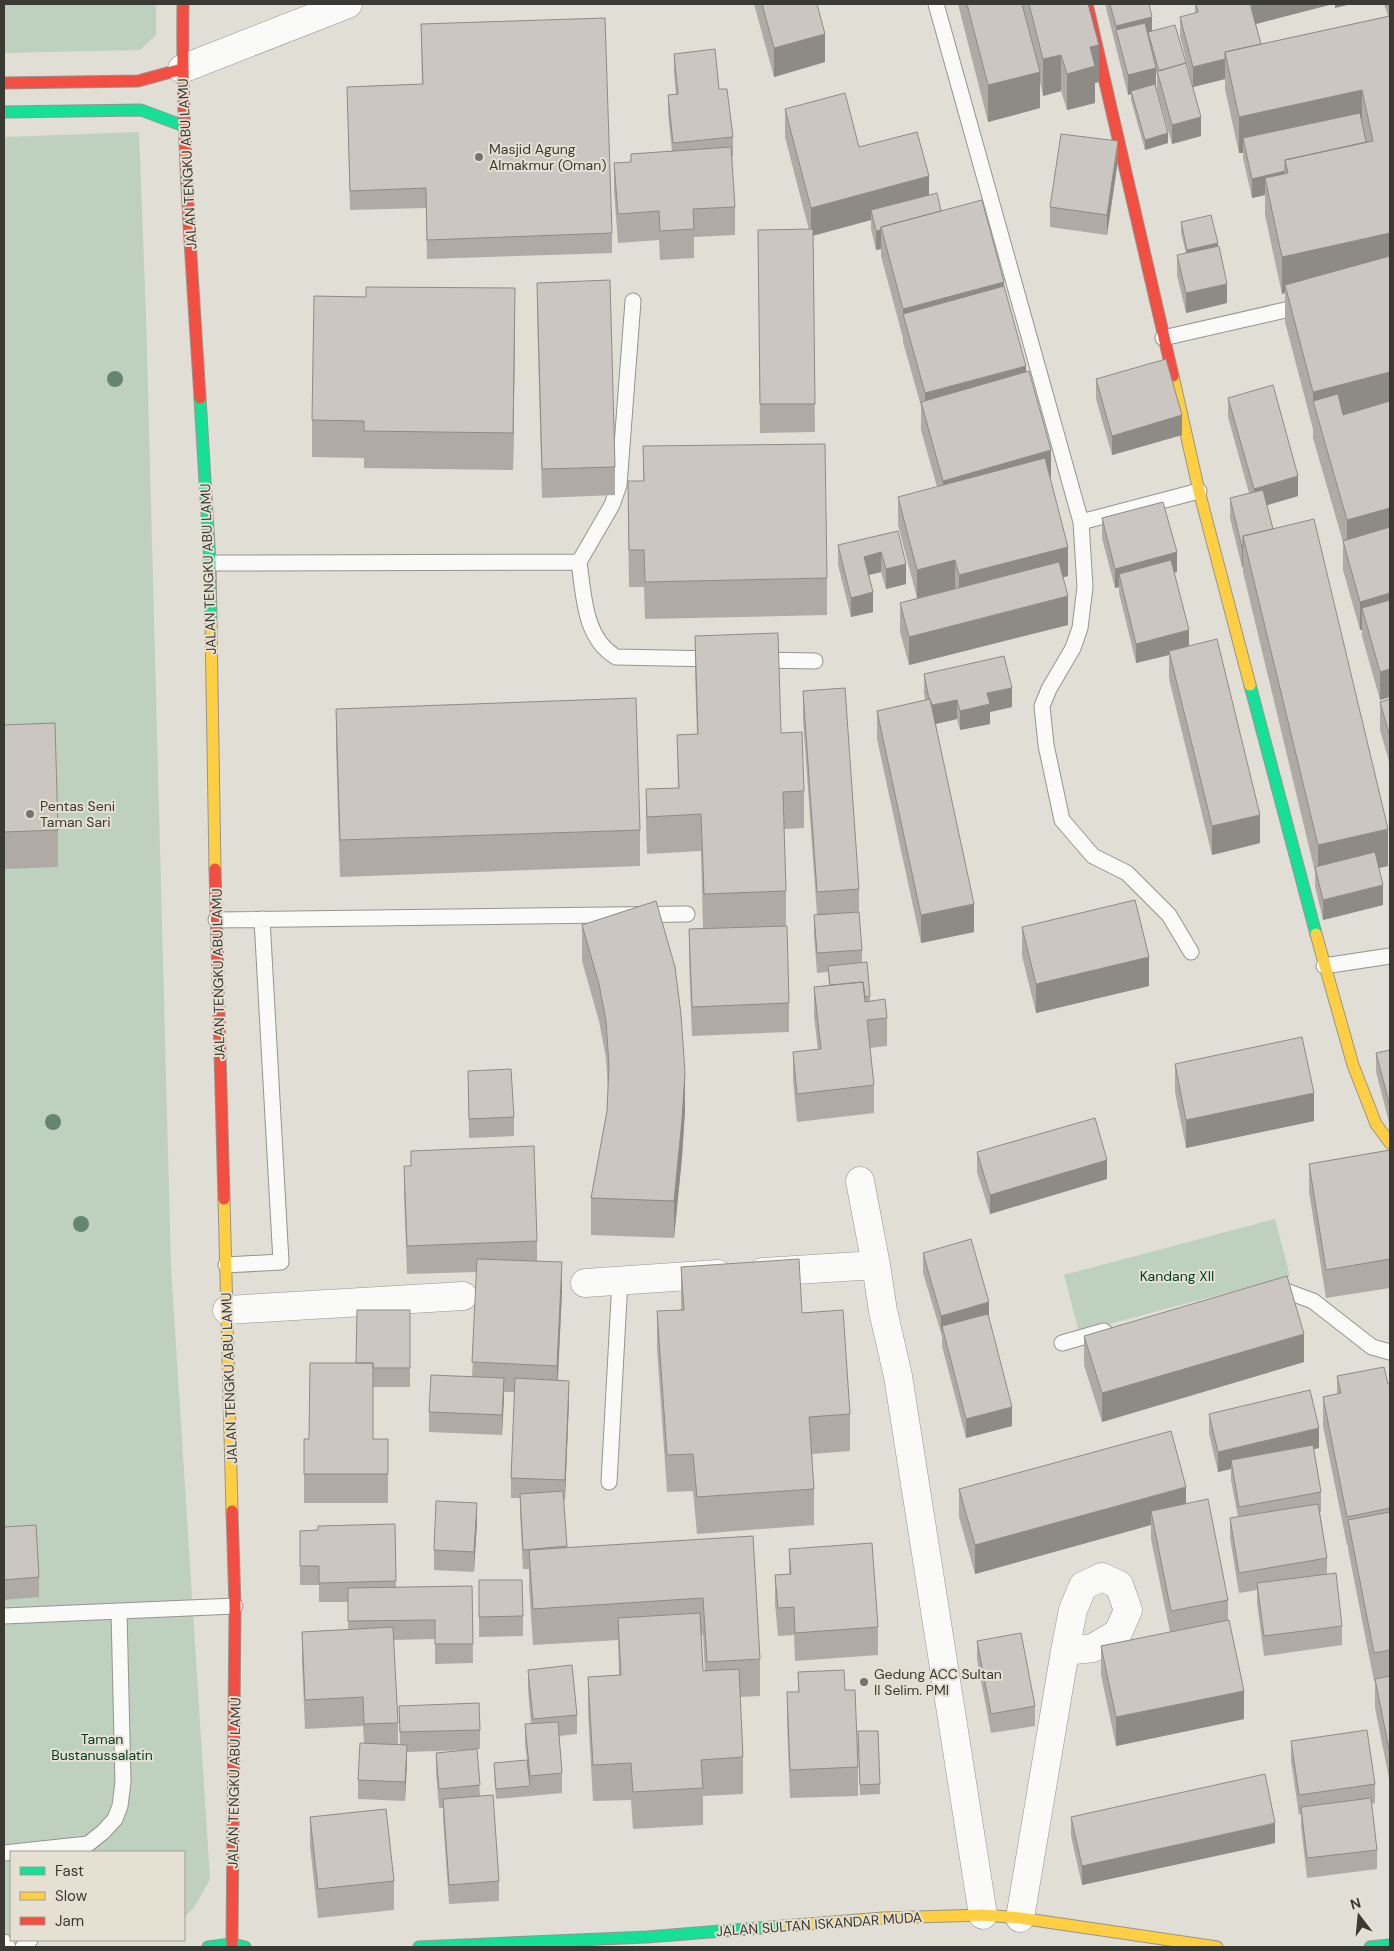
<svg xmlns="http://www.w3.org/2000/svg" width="1394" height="1951" font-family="'DM Sans',sans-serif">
	<rect width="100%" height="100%" fill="#e1ded6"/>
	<path fill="#bed1bf" d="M4 4H156V35L140 50 4 53Z
		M139 132 146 315 171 1267 210 1879 194 1908 184 1917V1852H11V1935H4V137Z
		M1275 1219 1290 1276 1079 1332 1064 1275Z"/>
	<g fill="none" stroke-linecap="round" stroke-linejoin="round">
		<defs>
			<path id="lane" d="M936 4 1081 522 1085 587 1080 628 1073 648 1049 689 1042 706 1046 745 1062 820 1093 856 1127 873 1169 915 1191 952
				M1163 338 1303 306
				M1081 522 1199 491
				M579 562C584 596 584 638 616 657L716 659
				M210 563 579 562 612 505 619 485 633 301
				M759 660 815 661
				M216 920 687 914
				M1324 966 1390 956
				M226 1265 281 1262 262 919
				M1272 1290 1286 1291 1313 1301 1372 1347 1390 1352
				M1062 1343 1104 1331
				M609 1482 620 1280
				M4 1616 235 1606
				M4 1853 88 1844 103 1832 115 1819 120 1806 123 1782 119 1611
				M4 1942 8 1947
				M23 1947 30 1940"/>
			<path id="street" d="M182 69 348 4
				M860 1181 876 1265
				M763 1272 876 1265 883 1311 898 1376 983 1915
				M585 1283 718 1274
				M227 1310 463 1296
				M1020 1918 1065 1651 1073 1610 1083 1586 1102 1577 1119 1585 1128 1610 1118 1633 1093 1648 1065 1651"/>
			<path id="fast" d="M4 112 141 110 184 126
				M200 398 210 563 211 624
				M1250 685 1316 934
				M208 1947 232 1944 245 1947
				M419 1947 647 1937 784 1926
				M1370 1947 1390 1945"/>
			<path id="slow" d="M1173 376 1199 491 1250 685
				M211 624 215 869
				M1316 934 1353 1065 1376 1124 1390 1143
				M224 1199 232 1511
				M784 1926 883 1918 983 1915 1020 1918 1217 1947"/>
			<path id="jam" d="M183 4C181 135 192 267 200 398
				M1087 4 1173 376
				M4 83 138 81 182 69
				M215 869 224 1199
				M232 1944 235 1606 232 1511"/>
		</defs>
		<use href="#lane" stroke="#96948e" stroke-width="17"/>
		<use href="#street" stroke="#96948e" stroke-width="29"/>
		<use href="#fast" stroke="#96948e" stroke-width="13"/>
		<use href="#slow" stroke="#96948e" stroke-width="13"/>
		<use href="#jam" stroke="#96948e" stroke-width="13"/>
		<use href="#lane" stroke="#fafaf9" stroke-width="15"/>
		<use href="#street" stroke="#fafaf9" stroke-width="28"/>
		<use href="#fast" stroke="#16e098" stroke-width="11"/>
		<use href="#slow" stroke="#ffcf43" stroke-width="11"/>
		<use href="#jam" stroke="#f24e42" stroke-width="11"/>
	</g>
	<g fill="#668571">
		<circle cx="115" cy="379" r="8"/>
		<circle cx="53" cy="1122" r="8"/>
		<circle cx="81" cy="1224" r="8"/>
	</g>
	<path fill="#afaaa6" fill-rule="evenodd" d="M754 4H817L825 62 774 77Z
		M958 4H1088L1099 82 1095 83V103L1067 110 1061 91 1043 96 1040 82V108L988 122Z
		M1105 4H1149L1152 31 1201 136 1172 144 1157 90V75L1156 72V88L1168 143 1145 150 1131 100V94L1128 95Z
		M1195 4H1329V5L1256 24 1261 44 1388 16 1384 4H1390V697L1380 700 1362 636V630H1360L1343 570V542L1313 438V429L1285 322V293L1282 294 1265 215V195L1252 198 1243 158V153H1239L1225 89V79L1193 87 1180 36V17L1195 13Z
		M421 24 612 233V253L427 259 426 208 350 210 347 87 422 84Z
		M674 54 719 89 733 137V157H731L735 207V235L694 237V258L660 260 659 240 618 243 614 191V163L631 162 672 151 668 114V95L676 94 674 73Z
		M785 109 859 147 929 195 1004 286 1026 372 1051 479H1050L1068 576 1063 577 1068 625 909 665 900 632V603L917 598 898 525V497L937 487 921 430V406L903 342V338L881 256V249L876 250 871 229V220L813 236 815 432 760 433 758 230H809L785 137Z
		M1118 160 1107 235 1050 227V207Z
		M1181 222 1218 246 1227 303 1186 313 1177 275V255L1186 254 1181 232Z
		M537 283 615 467V495L542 498 537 311Z
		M515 325 513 470 364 468V458L312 457V420Z
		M1096 379 1182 435 1112 455 1096 399Z
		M1228 398 1298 496 1267 505 1273 529 1388 866 1379 868 1383 905 1323 920 1315 886V872L1243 572V567H1242L1230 518V498L1249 493 1228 417Z
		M643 446 827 578V615L645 619 644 587H629L628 518V481H643Z
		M1102 518 1177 572H1174L1189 646 1260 843 1212 855 1169 679V655L1136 663 1119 593V587L1115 588 1102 538Z
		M898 531 906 584 886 589 881 572 869 575 873 612 851 617 838 565V545Z
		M695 636 781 733 804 791V828L784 829 786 891V926L789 1003V1032L692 1036 689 958V929H703L701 851 647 854 646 826V789L678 788 677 735 697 734 695 673Z
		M924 674 1012 707 990 712V724L960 730 957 719 936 724 974 932 921 943 877 739V711L925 700 924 693Z
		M803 691 859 889V915L862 950V963L870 996V1001L887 1018V1046L870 1048 874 1085V1113L797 1122 793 1080V1052L818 1050 814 1016V987L829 985 828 972 817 973 814 935V915H817L803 720Z
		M1390 699V765L1380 730V702Z
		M336 709 640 830V866L340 877 336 746Z
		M4 725 58 830V867L4 869Z
		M582 925 685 1110 682 1157 674 1238 591 1235V1198L607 1111 608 1090 606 1058 599 1021 582 961Z
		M1022 927 1149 986 1036 1013 1022 956Z
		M1390 1050V1126L1376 1072V1053Z
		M1175 1064 1314 1121 1186 1148 1175 1092Z
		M468 1071 514 1117V1136L469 1138Z
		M1390 1150V1288L1326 1298 1309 1192V1164Z
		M411 1151 537 1241V1261L562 1291 558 1380 569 1400 565 1500H563L567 1548 753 1536 760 1659V1696L740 1697 743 1757V1794L703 1796V1825L633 1829 631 1800 593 1801 588 1713V1677L619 1675 618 1640 533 1645 529 1587V1569H523L520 1513V1498H511V1478L515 1392H504L502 1435 429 1432V1412L472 1377 477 1272 407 1274 404 1194V1166H411ZM701 1635H703L705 1671H703Z
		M977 1152 1107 1179 990 1214 977 1172Z
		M923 1253 989 1320 1012 1426 966 1438 942 1346V1336L923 1273Z
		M681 1267 802 1313 850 1414V1451L812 1454 814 1489V1525L697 1534 693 1491 667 1492 657 1348V1311L681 1310Z
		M410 1310V1387H373V1439H388V1503H304V1439H309L356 1363Z
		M1084 1336 1304 1362 1102 1422 1084 1365Z
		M1337 1376 1388 1384 1390 1383V1783L1375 1708V1681H1374L1348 1549V1545H1347L1323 1426V1397L1337 1394Z
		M1209 1414 1319 1448 1314 1449 1321 1492V1512H1320L1327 1558V1574L1342 1626V1645L1264 1656 1257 1603V1590L1239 1593 1230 1538V1518L1238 1517 1231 1480V1469L1218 1472 1209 1433Z
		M959 1489 1186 1504 1228 1600V1620L1244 1719 1116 1746 1101 1675V1646L1170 1632 1151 1539V1525L975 1574 959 1517Z
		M477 1522 474 1572 434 1570V1550Z
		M395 1524 396 1587 472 1586 473 1663 435 1664V1639L393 1640 398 1723V1744H400L399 1706 480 1730V1749H477L480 1796 499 1881V1901L449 1904 443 1819V1808H439L436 1772V1753L468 1750 407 1752 405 1801 358 1799V1780L364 1743 363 1726 305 1729 302 1661V1632L348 1630V1602H319V1585H300V1531L318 1530Z
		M4 1527 39 1577V1597L4 1600Z
		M789 1549 878 1627V1655L795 1661 794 1635 778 1636 775 1604V1575L789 1574Z
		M479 1580 523 1616V1636L479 1637Z
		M977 1641 1035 1706V1726L991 1733 977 1660Z
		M528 1670 577 1715V1734L559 1736 562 1773V1793L496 1799 494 1773V1763L527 1760 525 1744V1724H531L528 1689Z
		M798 1672 845 1690 858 1767V1796L790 1798 787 1721V1692H798Z
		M858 1731 880 1784V1794L860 1795Z
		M1291 1741 1375 1784V1803L1371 1804 1377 1850V1869L1307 1878 1301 1826V1814L1299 1815 1291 1761Z
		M310 1817 394 1881V1910L318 1918 310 1846Z
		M1071 1817 1275 1843 1082 1885 1071 1836Z"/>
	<path fill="#8e8b87" d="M1252 4H1329V5L1252 25Z
		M1335 4H1352L1335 8Z
		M1152 17V36L1148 32 1116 30V26Z
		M825 34V62L774 77V48Z
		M1099 45V82L1095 83V103L1067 110V74L1090 47Z
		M1061 55V91L1043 96V59Z
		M1225 59V79L1193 87V67Z
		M1156 68V88L1132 94 1131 91V94L1128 95V75Z
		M1040 72V108L988 122V85Z
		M1362 90V127L1243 138V153H1239V117Z
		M1201 117V136L1172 144V125Z
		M1168 133V143L1145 150V140Z
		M1118 141V160L1107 235V215Z
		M1285 171V191L1265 178V195L1252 198V179Z
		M929 176V205L871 210V220L811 236V208Z
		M881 230V249L876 250V231Z
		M1390 233V270L1285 285V293L1282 294V257Z
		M1218 243V253L1187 260V250Z
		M1004 282V311L903 314V338V309Z
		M1227 284V303L1186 313V293Z
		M515 288V325L513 470V433Z
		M1026 366V394L925 416V393Z
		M1390 372V409L1321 427 1313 401V429V392Z
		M1182 415V435L1112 455V436Z
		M1051 450V479L943 509V481Z
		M1298 476V496L1254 509V489Z
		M1390 508V545L1347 557V520Z
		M1068 547V576L959 604V575Z
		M1242 547H1243V567H1242Z
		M881 552V572L864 576V557Z
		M1177 552V572L1122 586 1119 574V587L1115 588V569Z
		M955 560V589L917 598V570Z
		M906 564V584L886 589V569Z
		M873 592V612L851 617V598Z
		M1390 593V621L1362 608V630H1360V602Z
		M1068 596V625L909 665V637Z
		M1189 630V650L1169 651V655L1136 663V644Z
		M1390 669V697L1380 700V672Z
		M1012 688V707L990 712V724L960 730V711L987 693Z
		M957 700V719L931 725V706Z
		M1260 815V843L1212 855V826Z
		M1388 829V866L1319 882 1318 877V845Z
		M1383 885V905L1323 920V900Z
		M974 904V932L921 943V915Z
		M1149 957V986L1036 1013V984Z
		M685 1073V1110L682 1157 674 1238V1201Z
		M1314 1093V1121L1186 1148V1120Z
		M1107 1160V1179L990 1214V1195Z
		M562 1262V1291L557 1394V1366Z
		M989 1302V1322L942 1326 941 1336V1316Z
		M1304 1334V1362L1102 1422V1393Z
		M504 1378V1398L502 1435V1415Z
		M569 1381V1400L565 1500V1480Z
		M1012 1407V1426L966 1438V1419Z
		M1319 1428V1448L1233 1468 1231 1460V1469L1218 1472V1452Z
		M1186 1487V1515L1151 1511V1525L975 1574V1545Z
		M477 1503V1522L474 1572V1552Z
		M1244 1691V1719L1116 1746V1717Z
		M407 1745V1764L405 1801V1782Z
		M1275 1823V1843L1082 1885V1866Z"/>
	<path fill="#cbc6c1" stroke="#8e8b87" d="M762 4H817L825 34 774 48Z
		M967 4H1022L1040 72 988 85Z
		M1029 4H1088L1099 45 1090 47 1095 66 1067 74 1061 55 1043 59Z
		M1110 4H1149L1152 17 1116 26Z
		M1196 4H1250L1261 44 1225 52V59L1193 67 1180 17 1198 12Z
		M1390 16V233L1282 257 1265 178 1288 173 1285 160 1373 141 1362 90 1239 117 1225 52Z
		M605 18 612 233 427 240 426 188 350 191 347 87 423 84 421 24Z
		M1145 23 1156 68 1128 75 1116 30Z
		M1175 25 1186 63 1159 71 1148 32Z
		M715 49 719 89H727L733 137 673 143 668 95 678 94 674 54Z
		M1186 63 1201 117 1172 125 1157 71Z
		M1155 84 1168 133 1145 140 1131 91Z
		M845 93 859 147 917 132 929 176 811 208 785 109Z
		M1360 113 1366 142 1285 160V171L1252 179 1243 138Z
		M1061 134 1118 141 1107 215 1050 207Z
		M731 147 735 207 693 209 694 229 660 231 659 211 618 214 614 163 631 162V154Z
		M937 193 941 211 881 227V230L876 231 871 210Z
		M982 200 1004 282 903 309 881 227Z
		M1211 215 1218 243 1187 250 1181 222Z
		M813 229 815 404H760L758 230Z
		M1219 246 1227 284 1186 293 1177 255Z
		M1390 256V372L1313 392 1285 285Z
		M610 280 615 467 542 469 537 283Z
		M1004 286 1026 366 925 393 903 314Z
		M366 287 515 288 513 433 364 431V421L312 420 314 296 366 297Z
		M1166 359 1182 415 1112 436 1096 379Z
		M1029 371 1051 450 943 481 921 402Z
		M1273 385 1298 476 1254 489 1228 398Z
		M1338 394 1343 415 1390 401V508L1347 520 1313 401Z
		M825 444 827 578 645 582 644 550H629L628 481H644L643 446Z
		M1045 458 1068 547 959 575 955 560 917 570 898 497Z
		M1263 490 1273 529 1243 536V547H1242L1230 498Z
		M1163 502 1177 552 1115 569 1102 518Z
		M1314 519 1388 829 1318 845 1243 536Z
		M1390 527V593L1360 602 1343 541Z
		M898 531 906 564 886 569 881 552 864 557 873 592 851 598 838 545Z
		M1171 560 1189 630 1136 644 1119 574Z
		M1059 562 1068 596 909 637 900 603Z
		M1390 600V669L1380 672 1362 608Z
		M778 633 781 733 802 732 804 791 783 792 786 891 704 894 701 814 647 817 646 789 679 788 677 735 698 734 695 636Z
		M1217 639 1260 815 1212 826 1169 651Z
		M1004 656 1012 688 987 693 990 704 960 711 957 700 932 705 930 699H929L924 674Z
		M845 688 859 889 817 892 803 691Z
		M636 698 640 830 340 840 336 709Z
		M930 699 974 904 921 915 877 711Z
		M1390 699V737L1380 702Z
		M55 723 58 830 4 832V725Z
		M1375 852 1383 885 1323 900 1315 867Z
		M1135 900 1149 957 1036 984 1022 927Z
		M656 901 675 967 681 1015 685 1073 682 1120 674 1201 591 1198 607 1111 609 1065 606 1021 599 984 582 925Z
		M859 912 862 950 817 953 814 915Z
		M787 926 789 1003 692 1007 689 929Z
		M867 962 870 996 865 997 863 982 830 985 828 966Z
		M863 982 865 1002 885 999 887 1018 867 1020 874 1085 797 1094 793 1052 821 1049 814 987Z
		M1302 1037 1314 1093 1186 1120 1175 1064Z
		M1390 1050V1106L1376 1053Z
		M511 1069 514 1117 469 1119 468 1071Z
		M1095 1118 1107 1160 990 1195 977 1152Z
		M534 1146 537 1241 407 1246 404 1166H411V1151Z
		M1390 1150V1259L1326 1270 1309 1164Z
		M971 1239 989 1302 941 1316 923 1253Z
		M477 1259 562 1262 557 1366 472 1362Z
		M799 1259 802 1313 843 1310 850 1414 809 1417 814 1489 697 1497 693 1454 667 1455 657 1311 684 1310 681 1267Z
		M1287 1276 1304 1334 1102 1393 1084 1336Z
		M357 1310H410V1368H373V1363H356Z
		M988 1314 1012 1407 966 1419 942 1326Z
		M310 1363H373V1439H388V1474H304V1439H309Z
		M1384 1367 1388 1384 1390 1383V1508L1347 1517 1323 1397 1341 1393 1337 1376Z
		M431 1375 504 1378 502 1415 429 1412Z
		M515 1378 569 1381 565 1480 511 1478Z
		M1310 1390 1319 1428 1218 1452 1209 1414Z
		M1171 1431 1186 1487 975 1545 959 1489Z
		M1313 1445 1321 1492 1239 1507 1231 1460Z
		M563 1491 567 1546 523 1550 520 1494Z
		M1208 1499 1228 1600 1171 1611 1151 1511Z
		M436 1501 477 1503 474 1552 434 1550Z
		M1318 1504 1327 1558 1239 1573 1230 1518Z
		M1390 1512V1650L1374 1653 1348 1520Z
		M395 1524 396 1581 319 1583V1566H300V1531L318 1530V1526Z
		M36 1525 39 1577 4 1580V1527Z
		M753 1536 760 1659 707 1662 703 1598 533 1609 529 1550Z
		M872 1543 878 1627 795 1633 794 1607 778 1608 775 1575 791 1574 789 1549Z
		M1336 1573 1342 1626 1264 1636 1257 1583Z
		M479 1580H522L523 1616 479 1617Z
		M472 1586 473 1644H435V1620L348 1621V1588Z
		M700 1613 703 1671 739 1669 743 1757 701 1760 703 1788 633 1792 631 1763 593 1765 588 1677 621 1675 618 1618Z
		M1229 1620 1244 1691 1116 1717 1101 1646Z
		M393 1627 398 1723 364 1724 363 1697 305 1700 302 1632Z
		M1021 1633 1035 1706 991 1714 977 1641Z
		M572 1665 577 1715 533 1719 528 1670Z
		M844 1670 845 1690H855L858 1767 790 1770 787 1692H799L798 1672Z
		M1390 1676V1754L1375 1679Z
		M479 1703 480 1730 400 1732 399 1706Z
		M558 1722 562 1773 530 1776 525 1724Z
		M1367 1730 1375 1784 1299 1795 1291 1741Z
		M858 1731H878L880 1784 860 1785Z
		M360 1743 407 1745 405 1782 358 1780Z
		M477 1749 480 1785 439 1789 436 1753Z
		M527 1760 530 1786 496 1789 494 1763Z
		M1265 1774 1275 1823 1082 1866 1071 1817Z
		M493 1795 499 1881 449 1885 443 1799Z
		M1371 1798 1377 1850 1307 1858 1301 1807Z
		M386 1809 394 1881 318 1889 310 1817Z"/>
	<g fill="#75736c" stroke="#e5e0d2" stroke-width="2">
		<circle cx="479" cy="157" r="5"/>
		<circle cx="30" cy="814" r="5"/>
		<circle cx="864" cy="1682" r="5"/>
	</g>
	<g text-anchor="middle" stroke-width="4" stroke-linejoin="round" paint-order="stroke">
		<g font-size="14" fill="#3b3933" stroke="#e5e0d2" text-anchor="start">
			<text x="489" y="154">Masjid Agung<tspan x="489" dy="16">Almakmur (Oman)</tspan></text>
			<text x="40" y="811">Pentas Seni<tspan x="40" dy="16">Taman Sari</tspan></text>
			<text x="874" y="1679">Gedung ACC Sultan<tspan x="874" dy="16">II Selim. PMI</tspan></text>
		</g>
		<g font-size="14" fill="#3b3933" stroke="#e5e0d2">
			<text transform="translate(187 164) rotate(-93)" y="5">JALAN TENGKU ABU LAMU</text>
			<text transform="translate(208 569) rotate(-92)" y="5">JALAN TENGKU ABU LAMU</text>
			<text transform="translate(218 974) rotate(-91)" y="5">JALAN TENGKU ABU LAMU</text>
			<text transform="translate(229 1378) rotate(-92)" y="5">JALAN TENGKU ABU LAMU</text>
			<text transform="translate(234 1783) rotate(-89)" y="5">JALAN TENGKU ABU LAMU</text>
			<text transform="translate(819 1924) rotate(-4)" y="5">JALAN SULTAN ISKANDAR MUDA</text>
		</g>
		<g font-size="14" fill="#013d1f" stroke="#e5e0d2">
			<text x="1177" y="1281">Kandang XII</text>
			<text x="102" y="1744">Taman<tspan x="102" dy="16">Bustanussalatin</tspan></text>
		</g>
	</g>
	<rect width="1394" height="1951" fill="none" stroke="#3b3933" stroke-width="10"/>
	<rect x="10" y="1851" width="175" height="90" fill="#e5e0d2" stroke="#a19d92"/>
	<rect x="20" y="1867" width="25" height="8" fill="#16e098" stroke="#a19d92"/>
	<text x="55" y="1876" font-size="15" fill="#3b3933">Fast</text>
	<rect x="20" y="1892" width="25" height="8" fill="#ffcf43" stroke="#a19d92"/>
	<text x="55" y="1901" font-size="15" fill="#3b3933">Slow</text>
	<rect x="20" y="1917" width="25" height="8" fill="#f24e42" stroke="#a19d92"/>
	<text x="55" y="1926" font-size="15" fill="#3b3933">Jam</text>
	<g transform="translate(1359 1916) rotate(344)" stroke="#e5e0d2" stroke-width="4" paint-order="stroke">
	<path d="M0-4L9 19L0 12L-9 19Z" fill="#3b3933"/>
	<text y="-8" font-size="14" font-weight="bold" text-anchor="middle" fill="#3b3933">N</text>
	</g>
</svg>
